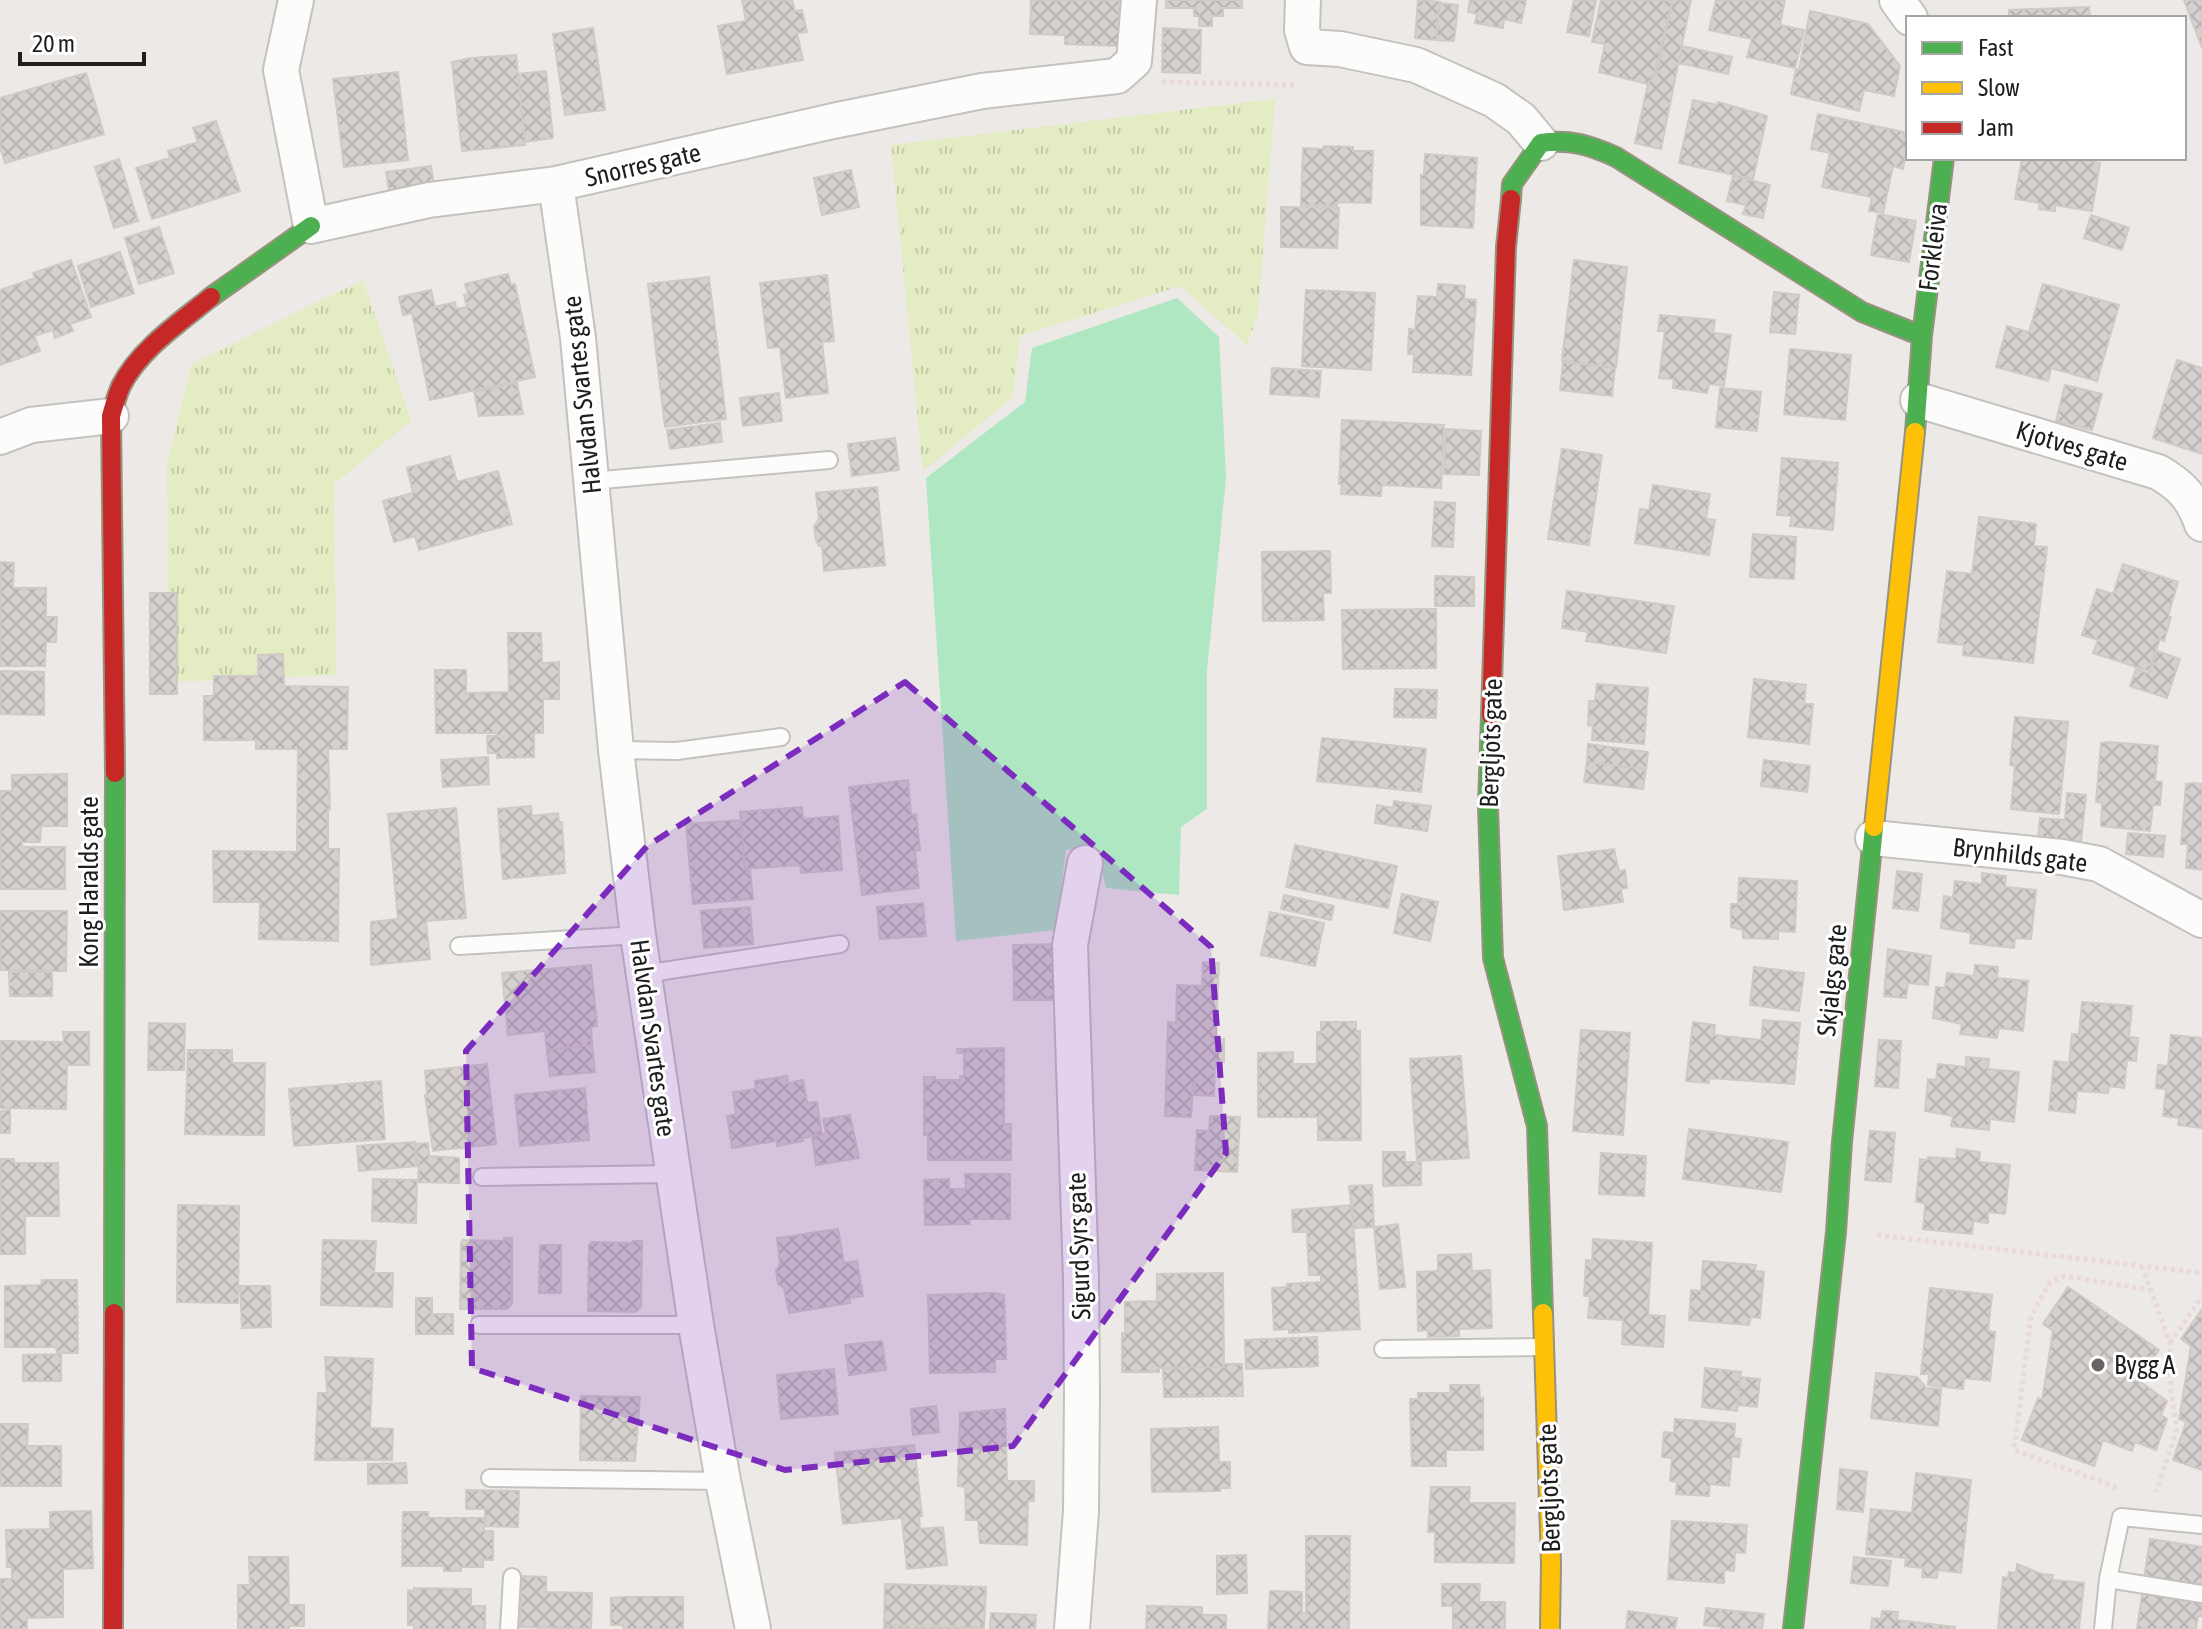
<svg xmlns="http://www.w3.org/2000/svg" width="2202" height="1629" font-family="'Asap Condensed',sans-serif">
	<defs>
		<pattern id="grass-tufts" width="24" height="20" patternUnits="userSpaceOnUse" patternTransform="scale(2)"><rect width="24" height="20" fill="#e3ecc2"/><path d="M3 7l-1-3M5 7V3M7 7l1-3M15 17l-1-3M17 17v-4M19 17l1-3" fill="none" stroke="#c2caa6"/></pattern>
		<pattern id="building-cross-hatch" width="8" height="8" patternUnits="userSpaceOnUse" patternTransform="scale(2)"><rect width="8" height="8" fill="#d6d1cf"/><path d="M0 0l8 8M0 8l8-8" fill="none" stroke="#b7b3b1"/></pattern>
	</defs>
	<rect width="100%" height="100%" fill="#ede9e6"/>
	<path fill="url(#grass-tufts)" d="M1275 99 1258 314 1247 345 1180 286 1020 336 1013 397 923 471 891 145Z
		M363 280 411 421 334 484 336 675 169 682 167 465 191 365Z"/>
	<path fill="#aee7c1" d="M1177 298 1219 337 1226 478 1207 671V809L1181 827 1179 895 1106 888 1096 847 1066 850 1056 930 956 941 926 478 1025 402 1032 348Z"/>
	<path fill="url(#building-cross-hatch)" stroke="#d0cac7" stroke-width="2" d="M742 0H792L795 11 802 10 807 32 797 33 803 60 727 74 718 26 746 21Z
		M1031 0H1119L1118 46 1065 44V35L1030 34Z
		M1166 0H1242V8H1223V16H1212V26H1199V16H1194V8H1166Z
		M1418 0 1440 2 1436 40 1415 38Z
		M1470 0H1526L1521 23 1504 19 1503 28 1475 23 1477 14 1468 12Z
		M1574 0H1596L1589 36 1567 32Z
		M1601 0H1672L1655 72 1648 84 1599 72 1605 44 1592 42Z
		M1673 0H1691L1661 149 1635 143 1648 84 1657 72Z
		M1716 0H1785L1780 25 1804 30 1795 68 1747 57 1752 39 1709 30Z
		M2184 0H2202V48Z
		M1439 3 1458 5 1454 41 1436 40Z
		M2089 7 2090 18H2009V10Z
		M1810 11 1868 24 1900 66 1894 96 1864 90 1859 111 1791 94 1796 69 1799 70Z
		M593 28 605 110 565 115 553 34Z
		M1163 28 1201 30 1200 73 1162 72Z
		M1682 46 1732 57 1728 74 1679 63Z
		M516 55 525 145 462 151 452 62 471 58Z
		M546 71 553 138 525 142 518 74Z
		M398 72 408 160 344 167 333 79Z
		M86 73 104 134 5 163 0 147V98Z
		M1693 100 1717 105 1718 102 1767 116 1753 179 1679 163Z
		M1818 114 1903 132 1908 142 1903 169 1893 166 1883 213 1869 211 1872 197 1822 187 1830 153 1811 149Z
		M216 121 240 191 152 219 136 168 170 158 168 151 198 142 193 128Z
		M1324 146 1353 147V151H1373L1371 203 1337 202V206L1301 205 1303 148 1323 149Z
		M1425 154 1477 158 1473 228 1421 225V175H1424Z
		M2022 158H2070L2100 163 2092 211 2055 205V211L2039 209 2040 203 2015 199Z
		M119 159 138 221 114 228 95 167Z
		M431 166 436 197 391 204 386 172Z
		M851 170 859 207 822 215 814 178Z
		M1733 176 1770 185 1763 218 1743 214 1746 205 1727 201Z
		M1281 207 1339 208 1337 248 1281 247Z
		M1878 214 1916 221 1909 262 1871 255Z
		M2091 215 2129 228 2122 250 2084 238Z
		M159 227 174 273 139 284 125 238Z
		M120 252 134 293 91 307 78 266Z
		M71 260 91 317 70 324 73 331 55 338 53 330 34 336 40 351 0 365V290L35 278 33 273Z
		M1574 260 1627 267 1616 368 1562 361Z
		M508 274 511 285 515 284 535 377 430 400 412 313 403 315 399 297 431 290 435 307 455 302 456 309 467 307 464 295 468 294 465 284Z
		M827 275 834 341 822 342 828 393 786 398 780 347 768 348 760 283Z
		M709 277 726 419 665 427 648 284Z
		M1438 284 1465 286 1464 299 1476 300 1471 375 1413 372 1414 354H1408L1409 329 1415 330 1418 296 1437 297Z
		M2043 284 2119 305 2097 381 2051 368 2048 381 1996 367 2007 326 2029 332Z
		M1306 290 1375 293 1371 370 1302 366Z
		M1774 292 1799 295 1795 334 1770 332Z
		M1660 315 1715 320 1713 333 1731 335 1724 386 1709 384 1707 393 1673 388 1674 379 1659 378 1665 331H1658Z
		M1790 349 1851 355 1845 420 1784 414Z
		M2177 360 2202 368V454L2153 438Z
		M1563 362 1615 368 1612 396 1560 390Z
		M1272 368 1321 371 1319 397 1270 394Z
		M517 383 523 414 479 416 474 392Z
		M2065 385 2102 394 2092 430 2056 421Z
		M1720 388 1761 392 1757 431 1716 427Z
		M779 393 782 421 743 426 740 398Z
		M1342 420 1444 425 1441 488 1382 485 1381 496 1341 494 1342 484H1339Z
		M720 423 722 442 670 449 667 430Z
		M1446 429 1481 431 1479 475 1444 474Z
		M895 438 899 470 852 476 848 444Z
		M1562 449 1602 455 1589 545 1548 539Z
		M450 456 457 482 498 471 512 524 419 550 415 536 394 542 383 501 413 493 407 468Z
		M1782 458 1838 463 1833 530 1790 526 1792 516 1777 515Z
		M1653 485 1710 494 1706 519 1715 520 1709 555 1635 543 1640 509 1649 510Z
		M877 487 885 565 824 571 822 546H819L816 540 814 526 819 519 816 493Z
		M1435 502 1455 503 1453 547 1432 546Z
		M1979 517 2036 524 2034 546 2047 547 2033 663 1963 655 1964 645 1938 642 1947 571 1972 574Z
		M1753 534 1796 537 1794 579 1750 577Z
		M1330 551 1331 593H1323L1324 620 1263 621 1262 552Z
		M0 562 14 563 13 588H46V617H57L56 642H46L45 666H0Z
		M2123 564 2178 582 2168 616 2171 617 2164 641 2160 639 2149 671 2093 653 2098 640 2082 635 2097 589 2113 594Z
		M1435 576 1474 577V606H1435Z
		M1567 591 1674 606 1666 653 1586 641 1588 632 1562 628Z
		M150 593H177V694H150Z
		M1436 609V668L1343 669 1342 610Z
		M508 633H541L542 663 559 662V699H543V733H534V757L497 758V753H488L487 736H497V733H436L435 670H466V693L509 692Z
		M2157 651 2180 659 2167 698 2130 686 2136 669 2149 674Z
		M283 654 284 686 348 687 347 749H328L330 809H328V849H339L338 941 259 939 260 902H214L213 851 297 852 298 749H256V740H204V696H214V676H258V655Z
		M0 671 44 672V715L0 714Z
		M1754 679 1806 685 1804 704H1813L1809 744 1748 737Z
		M1597 684 1648 688 1644 744 1592 740 1593 726 1588 725 1589 701H1595Z
		M1395 689 1437 690 1436 718 1394 717Z
		M2015 717 2068 722 2059 814 2011 809 2015 766 2010 765Z
		M1322 738 1426 749 1421 792 1317 781Z
		M2108 742 2158 746 2155 781 2162 782 2160 805H2153L2150 831 2101 826 2102 803 2096 802 2101 743Z
		M1588 744 1648 752 1646 769 1587 762Z
		M488 757 489 784 443 787 441 760Z
		M1764 760 1810 766 1807 792 1761 786Z
		M1587 762 1646 769 1643 789 1584 782Z
		M67 774V826H41L40 842H22V847H65V889H0V791H12V775Z
		M908 780 911 815 916 814 920 850 915 851 919 888 862 895 849 787Z
		M2194 783 2202 784V870L2186 868 2188 844H2181L2186 784Z
		M2067 793 2086 795 2081 842 2038 838 2040 818 2065 820Z
		M1394 801 1431 806 1427 831 1375 823 1377 805 1393 808Z
		M531 806 532 816 558 813 559 822H562L565 873 503 879 498 809Z
		M802 807 803 819 838 816 842 870 801 873 800 865 745 869 740 812Z
		M456 808 466 918 426 921 430 959 371 965V922L398 919 388 814Z
		M741 820 745 869H750L753 899 693 904 686 824Z
		M2128 833 2165 836 2163 857 2126 854Z
		M1295 845 1397 866 1388 908 1286 887Z
		M1614 849 1619 871 1625 870 1627 888 1621 889 1623 902 1564 910 1558 856Z
		M1897 871 1922 874 1918 911 1893 908Z
		M1982 873 2006 876 2005 887 2036 890 2031 939 2015 938 2014 948 1970 943 1971 933 1941 928 1944 896 1953 898 1955 881 1982 884Z
		M1739 878 1797 881 1795 932 1778 931V939L1743 938V930L1731 927V904H1738Z
		M1402 894 1438 902 1430 941 1394 933Z
		M1284 895 1334 906 1331 920 1281 909Z
		M923 903 926 936 880 939 877 907Z
		M750 907 753 944 704 948 701 911Z
		M0 911H67L66 971 0 970Z
		M1270 912 1324 923 1315 966 1261 955Z
		M1057 944V1000H1014L1013 945Z
		M1888 949 1931 956 1928 985 1908 983 1906 998 1884 996Z
		M1203 962 1219 963 1216 1039H1224V1062L1215 1061 1214 1096 1194 1095 1195 1083H1193L1191 1117 1165 1116 1168 1022 1176 1023 1177 985 1202 986Z
		M591 965 597 1026 591 1027 592 1045 547 1050 545 1031 508 1035 502 973Z
		M1975 965 1998 967 1997 978 2028 981 2023 1031 1999 1028 1997 1038 1960 1034 1962 1024 1933 1018 1936 987 1945 988 1947 973 1974 976Z
		M1754 967 1804 973 1799 1011 1750 1005Z
		M9 972H52V996H10Z
		M2082 1002 2132 1006 2129 1037 2138 1038 2136 1061 2127 1060 2124 1088 2109 1086 2108 1093 2077 1091 2075 1113 2049 1110 2054 1061 2069 1063 2072 1034H2079Z
		M1763 1020 1800 1023 1794 1084 1709 1078V1083L1686 1081 1693 1022 1715 1025 1714 1035 1761 1040Z
		M1321 1022H1356V1031H1360L1361 1140H1318V1117H1258V1053L1293 1052V1064H1317V1032H1321Z
		M149 1023 185 1024 184 1070H148Z
		M1581 1030 1630 1033 1623 1135 1573 1131Z
		M63 1032H89V1065H67L66 1109 0 1108V1041L64 1042Z
		M2171 1035 2202 1038V1128L2178 1125 2179 1118 2163 1116 2166 1089 2156 1088 2158 1065 2168 1066Z
		M1879 1040 1901 1041 1898 1088 1875 1086Z
		M592 1045 595 1072 550 1076 547 1050Z
		M1004 1048V1124H1011V1160H928V1135H924V1077H935V1080H960V1076H964V1053H957V1049Z
		M188 1050H232V1063H265L264 1135 185 1134Z
		M1461 1056 1469 1158 1417 1161 1410 1059Z
		M1966 1057 1989 1059 1988 1069 2019 1072 2014 1122 1990 1119 1989 1130 1951 1126 1953 1116 1925 1111 1928 1079 1936 1080 1938 1064 1966 1067Z
		M487 1064 496 1144 433 1151 425 1095H427L425 1071Z
		M787 1076 788 1083 803 1080 807 1103 817 1102 822 1135 802 1138 803 1141 777 1146V1141L732 1148 727 1116 736 1114 733 1092 756 1089 755 1081Z
		M381 1081 385 1139 294 1146 289 1089Z
		M585 1088 589 1140 520 1146 515 1095Z
		M10 1110V1133H0V1111Z
		M850 1115 859 1158 816 1165 812 1136 826 1134 823 1119Z
		M1210 1116 1240 1117 1237 1172 1195 1170 1197 1130 1209 1131Z
		M1689 1129 1788 1142 1781 1192 1683 1179Z
		M1870 1131 1895 1133 1891 1182 1865 1180Z
		M415 1142 417 1166 359 1171 357 1146Z
		M428 1143 429 1156 459 1158V1183L418 1182 419 1160H416L415 1144Z
		M1957 1149 1980 1152 1979 1162 2010 1165 2005 1214 1988 1212V1223L1973 1221 1972 1234 1923 1229 1925 1206 1924 1203 1916 1202 1920 1159 1928 1160V1157L1956 1159Z
		M1383 1152H1405V1162H1421V1185L1383 1186Z
		M1601 1153 1646 1156 1644 1196 1599 1194Z
		M0 1159H14V1163H58L59 1216H25V1254H0Z
		M965 1174H1010V1219H969L970 1224 925 1225 924 1180 949 1179V1189H966Z
		M373 1179 417 1180 416 1223 372 1221Z
		M1372 1185 1374 1227 1354 1228 1349 1186Z
		M178 1205 239 1206 238 1303 177 1302Z
		M1352 1205 1360 1329 1289 1333V1329L1274 1330 1272 1288 1288 1287 1287 1284 1321 1282V1275H1309L1307 1232H1293L1292 1210Z
		M1398 1224 1405 1287 1380 1289 1374 1227Z
		M838 1229 844 1263 857 1261 863 1296 850 1298V1303L789 1313 784 1288 778 1284 776 1270 780 1264 777 1238Z
		M504 1238H512V1304L507 1309H460L461 1243 463 1240 504 1241Z
		M1593 1239 1652 1243 1648 1315 1665 1316 1663 1347 1622 1344 1623 1320 1588 1318 1590 1296H1584L1586 1260 1592 1261Z
		M323 1240 376 1241 374 1273H393L392 1307 321 1305Z
		M633 1241H642L641 1307 636 1312 588 1311 589 1245 592 1242 633 1243Z
		M540 1245H561V1293H539Z
		M1471 1254 1472 1271 1490 1270 1492 1328 1459 1329V1336L1428 1337V1330L1418 1331 1417 1272 1438 1271V1255Z
		M1703 1261 1756 1265 1755 1271 1764 1272 1760 1318 1751 1317 1749 1325 1689 1320 1691 1290 1701 1291Z
		M1223 1273 1224 1367 1159 1368V1372H1122V1333H1125V1302L1157 1301V1274Z
		M42 1280H77L78 1353H57L56 1347H5V1286L41 1285Z
		M240 1286H270L271 1327 242 1328Z
		M2068 1287 2159 1350 2138 1380 2167 1401 2161 1415 2167 1419 2156 1450 2135 1442 2132 1451 2103 1440 2094 1466 2022 1440 2038 1398 2042 1400 2053 1331 2043 1324Z
		M1930 1288 1992 1295 1988 1331 1995 1332 1990 1381 1964 1378 1963 1389 1928 1385 1929 1374H1921Z
		M994 1293 1004 1295 1006 1359H995V1372L930 1373 928 1295Z
		M416 1298H432V1314H453V1334H416Z
		M2202 1309V1470L2173 1460 2186 1422 2179 1419 2191 1346 2181 1339Z
		M1317 1337 1318 1366 1246 1369 1245 1340Z
		M882 1341 886 1370 849 1375 845 1345Z
		M61 1354V1381H23V1355Z
		M325 1357 373 1359 370 1428 393 1429 392 1460H315L318 1393H327Z
		M1224 1364H1242L1243 1396 1164 1397 1163 1368 1224 1367Z
		M1705 1368 1741 1372 1737 1411 1702 1407Z
		M834 1369 838 1414 781 1419 777 1375Z
		M1876 1373 1917 1377 1926 1388 1941 1389 1938 1426 1871 1418Z
		M1740 1377 1760 1379 1757 1407 1738 1405Z
		M1450 1385H1479L1480 1399 1483 1398V1450H1446V1466H1412L1410 1399H1418V1393H1450Z
		M581 1396 640 1397 635 1461 580 1460Z
		M936 1406 939 1432 913 1435 911 1409Z
		M1005 1409 1007 1481H1034V1501H1028L1027 1545 980 1543 978 1520H966L965 1487 958 1486 960 1413Z
		M1675 1419 1735 1424 1734 1438 1741 1439 1739 1457 1732 1456 1729 1486 1710 1484 1709 1496 1676 1494 1677 1482 1670 1481 1672 1458 1662 1457 1664 1432 1674 1433Z
		M0 1424H28L27 1446H61V1486H0Z
		M1218 1427 1219 1462H1230V1488H1220V1491L1152 1492 1151 1429Z
		M914 1445 922 1516H919L920 1529 943 1527 947 1565 907 1569 902 1518 843 1524 835 1453Z
		M406 1463 407 1483 368 1484V1464Z
		M1840 1469 1867 1472 1863 1512 1837 1509Z
		M1916 1473 1971 1480 1961 1573 1938 1570 1937 1578 1922 1577 1923 1568 1905 1566 1906 1558 1866 1554 1871 1509 1912 1513Z
		M1431 1487H1470L1469 1503H1515L1514 1563 1435 1562V1532H1428Z
		M466 1490 519 1491 518 1527 485 1526V1509H466Z
		M91 1511 93 1568 63 1569V1617L27 1618V1629H0V1579H12V1567H7L6 1530 50 1529V1512Z
		M403 1512H428V1518H484V1531H493V1560H483V1567H461V1571H444V1566H402Z
		M1672 1521 1747 1525 1745 1553 1735 1552 1734 1571 1724 1570V1583L1668 1579Z
		M1306 1536H1350L1349 1629H1268L1270 1591 1302 1592V1613H1306Z
		M2150 1539 2202 1547V1616H2198L2196 1629H2137Z
		M1246 1555 1247 1593 1217 1594V1556Z
		M249 1557H288L289 1605H304V1626H289V1629H238V1585H250Z
		M1854 1557 1891 1561 1888 1586 1851 1583Z
		M2017 1564 2042 1574 2053 1575 2052 1580 2084 1583 2079 1629H1998L2003 1577 2008 1578 2009 1572 2016 1573Z
		M522 1576 546 1577V1592L592 1593 591 1629 520 1627Z
		M885 1584 986 1587 984 1628 884 1625Z
		M1442 1584H1480L1479 1602H1505V1629H1453V1606H1442Z
		M414 1588 471 1589V1606H485V1629H414V1625H408V1590L414 1591Z
		M624 1597H683V1629H623V1625H611V1598Z
		M1147 1606 1202 1607V1615H1226V1629H1146Z
		M1706 1608 1764 1614 1762 1629H1721V1627L1704 1625Z
		M1628 1611 1677 1618 1675 1629H1626Z
		M1882 1611 1898 1612 1897 1620 1955 1627V1629H1871L1872 1618 1881 1619Z
		M991 1613 1036 1615 1035 1629H990Z
		M884 1625 953 1626V1629H884Z"/>
	<g fill="none" stroke-linecap="round" stroke-linejoin="round">
		<defs>
			<path id="lane" d="M591 481 829 460
				M616 750 677 751 781 737
				M459 946 638 935
				M644 974 840 944
				M482 1177 672 1174
				M479 1325H696
				M1383 1349 1542 1347
				M490 1478 723 1481
				M2108 1579 2202 1594
				M509 1629 512 1577
				M2103 1629 2108 1579 2121 1517 2202 1525"/>
			<path id="street" d="M296 0 281 70 311 226 429 200 556 184 833 121 982 91 1117 76 1134 61 1139 0
				M1303 0 1302 30 1307 47 1340 49 1416 65 1494 100 1521 119 1541 143
				M1897 0 1910 18
				M556 184 578 338 616 750 638 935 696 1325 723 1481 753 1629
				M1918 400 2158 472C2181 485 2193 498 2202 524
				M0 437 31 425 111 416
				M1873 838 2062 857 2099 864 2202 920
				M1072 1629 1081 1511 1082 1393 1081 1279 1070 945 1085 863"/>
			<path id="fast" d="M1511 199 1512 184 1541 143C1570 139 1590 145 1616 157L1862 312 1922 336
				M211 297 311 226
				M1915 432 1922 336 1944 158
				M1491 715 1488 806 1493 958 1537 1126 1543 1313
				M114 1313 115 773
				M1793 1629 1836 1232 1842 1142 1874 827"/>
			<path id="slow" d="M1874 827 1915 432
				M1543 1313 1551 1564 1550 1629"/>
			<path id="jam" d="M1491 715 1506 247 1511 199
				M115 773 111 416C114 406 117 395 121 386 139 350 180 322 211 297
				M113 1629 114 1313"/>
		</defs>
		<use href="#lane" stroke="#c4c2c1" stroke-width="20"/>
		<use href="#street" stroke="#c4c2c1" stroke-width="38"/>
		<use href="#fast" stroke="#98937e" stroke-width="22"/>
		<use href="#slow" stroke="#98937e" stroke-width="22"/>
		<use href="#jam" stroke="#98937e" stroke-width="22"/>
		<path stroke="#ebd8da" stroke-width="5" stroke-dasharray="4 4" stroke-linecap="butt" d="M1162 82 1296 85
			M1877 1235 2202 1273
			M2142 1266 2170 1343 2171 1393 2177 1429 2156 1492
			M2170 1343 2202 1296
			M2115 1489 2114 1486 2014 1450 2031 1316 2050 1282 2065 1276 2151 1290"/>
		<use href="#lane" stroke="#fcfcfb" stroke-width="16"/>
		<use href="#street" stroke="#fcfcfb" stroke-width="34"/>
		<use href="#fast" stroke="#4caf50" stroke-width="18"/>
		<use href="#slow" stroke="#ffc107" stroke-width="18"/>
		<use href="#jam" stroke="#c62828" stroke-width="18"/>
	</g>
	<path fill="#7b2cbf" fill-opacity="0.2" stroke="#7b2cbf" stroke-width="6" stroke-dasharray="16 10" stroke-linejoin="round" d="M905 682 1211 947 1226 1153 1013 1446 785 1470 472 1368 466 1051 647 846Z"/>
	<circle fill="#666564" stroke="#fff" stroke-width="3" cx="2098" cy="1365" r="8"/>
	<g text-anchor="middle" stroke-width="6" stroke-linejoin="round" paint-order="stroke">
		<g font-size="26" fill="#1e1e1e" stroke="#fff">
			<text transform="translate(643 165) rotate(-13)" y="9">Snorres gate</text>
			<text transform="translate(1933 247) rotate(-83)" y="9">Forkleiva</text>
			<text transform="translate(582 395) rotate(-96)" y="9">Halvdan Svartes gate</text>
			<text transform="translate(2072 446) rotate(17)" y="9">Kjotves gate</text>
			<text transform="translate(1491 743) rotate(-88)" y="9">Bergljots gate</text>
			<text transform="translate(2020 855) rotate(7)" y="9">Brynhilds gate</text>
			<text transform="translate(89 882) rotate(-90)" y="9">Kong Haralds gate</text>
			<text transform="translate(1832 980) rotate(-84)" y="9">Skjalgs gate</text>
			<text transform="translate(653 1038) rotate(82)" y="9">Halvdan Svartes gate</text>
			<text transform="translate(1079 1246) rotate(-92)" y="9">Sigurd Syrs gate</text>
			<text transform="translate(1549 1488) rotate(-92)" y="9">Bergljots gate</text>
		</g>
		<g font-size="26" fill="#1e1e1e" stroke="#fff" text-anchor="start">
			<text x="2114" y="1374">Bygg A</text>
		</g>
	</g>
	<rect x="1906" y="16" width="280" height="144" fill="#ffffff" stroke="#a5a5a5" stroke-width="2"/>
	<rect x="1922" y="42" width="40" height="12" fill="#4caf50" stroke="#a5a5a5" stroke-width="2"/>
	<text x="1978" y="56" font-size="24" fill="#1e1e1e">Fast</text>
	<rect x="1922" y="82" width="40" height="12" fill="#ffc107" stroke="#a5a5a5" stroke-width="2"/>
	<text x="1978" y="96" font-size="24" fill="#1e1e1e">Slow</text>
	<rect x="1922" y="122" width="40" height="12" fill="#c62828" stroke="#a5a5a5" stroke-width="2"/>
	<text x="1978" y="136" font-size="24" fill="#1e1e1e">Jam</text>
	<path d="M20 52v12h124v-12" fill="none" stroke="#1e1e1e" stroke-width="4"/>
	<text x="32" y="52" font-size="24" fill="#1e1e1e" stroke="#ffffff" stroke-width="6" paint-order="stroke">20 m</text>
</svg>
